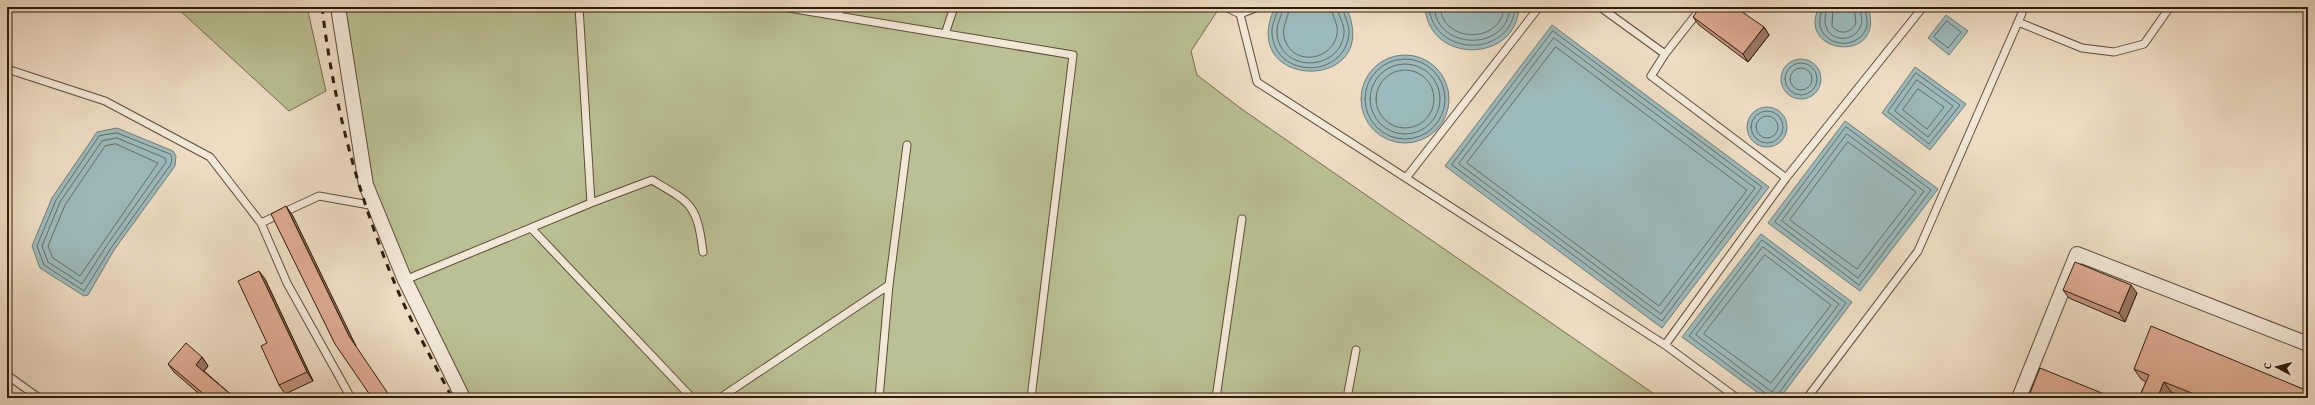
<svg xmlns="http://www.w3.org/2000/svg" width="2315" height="405" font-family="'Gentium Book Plus',serif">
	<rect width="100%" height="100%" fill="#eeddc4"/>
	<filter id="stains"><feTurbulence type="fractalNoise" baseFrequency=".005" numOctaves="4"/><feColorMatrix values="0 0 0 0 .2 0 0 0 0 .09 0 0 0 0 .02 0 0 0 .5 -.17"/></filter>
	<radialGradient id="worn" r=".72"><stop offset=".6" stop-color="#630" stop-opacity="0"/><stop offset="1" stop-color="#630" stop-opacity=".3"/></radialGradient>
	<path fill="#bac093" stroke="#746e4e" d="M176 7H307L326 91 289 111Z
		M338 7H1220L1191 51 1197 75 1243 110 1660 398H463L366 185Z"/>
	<path fill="#9cbabc" stroke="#707b75" d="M1275 7H1346C1386 93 1235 92 1275 7Z
		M1425 7H1519C1517 63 1429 65 1425 7Z
		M1819 7H1868C1887 65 1795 55 1819 7Z
		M1946 15 1968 31 1949 55 1928 38Z
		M1552 25 1769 187 1662 328 1445 166Z
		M1361 99a44 44 0 1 1 88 0a44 44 0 1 1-88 0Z
		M1781 79a20 20 0 1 1 40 0a20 20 0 1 1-40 0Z
		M1915 67 1966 104 1930 150 1882 113Z
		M1747 127a20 20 0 1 1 40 0a20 20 0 1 1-40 0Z
		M1845 121 1938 189 1860 291 1768 223Z
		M117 128 173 151 176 156 175 166 114 250 88 295 84 296 40 268 32 246 52 198 97 132Z
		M1761 234 1852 302 1780 398H1765L1682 337Z"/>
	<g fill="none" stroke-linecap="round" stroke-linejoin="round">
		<path stroke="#646b63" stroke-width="1" d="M1278 7C1277 16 1271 24 1272 34 1276 79 1344 79 1349 34 1350 24 1343 16 1343 7
			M1283 7C1282 16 1276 24 1277 34 1281 73 1339 72 1344 34 1345 24 1338 16 1337 7
			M1289 7C1289 19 1280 28 1285 40 1294 67 1333 60 1337 34 1339 24 1332 17 1331 7
			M1429 7C1433 58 1512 58 1515 7
			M1434 7C1437 51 1508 52 1510 7
			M1440 7C1443 44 1502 44 1504 7
			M1822 7C1821 13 1819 19 1820 26 1826 49 1861 49 1867 26 1868 19 1865 13 1865 7
			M1827 7C1826 14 1823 21 1827 29 1834 43 1856 41 1861 25 1863 19 1860 13 1860 7
			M1833 7 1832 26C1839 35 1851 34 1856 23L1854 7
			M1947 21 1961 32 1948 48 1934 37Z
			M1553 31 1762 187 1662 321 1452 165Z
			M1554 38 1755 188 1661 314 1459 164Z
			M1556 47 1747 190 1659 306 1467 163Z
			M1365 99a40 40 0 1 1 80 0a40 40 0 1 1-80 0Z
			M1785 79a16 16 0 1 1 32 0a16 16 0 1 1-32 0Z
			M1370 99a35 35 0 1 1 70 0a35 35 0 1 1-70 0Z
			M1790 79a11 11 0 1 1 22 0a11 11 0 1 1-22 0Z
			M1376 99a29 29 0 1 1 58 0a29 29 0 1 1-58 0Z
			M1916 73 1960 105 1929 144 1888 112Z
			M1917 80 1953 106 1928 137 1895 111Z
			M1918 89 1944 107 1927 129 1903 110Z
			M1751 127a16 16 0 1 1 32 0a16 16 0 1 1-32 0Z
			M1756 127a11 11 0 1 1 22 0a11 11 0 1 1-22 0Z
			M1846 127 1931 190 1859 285 1775 222Z
			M117 133 170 154 172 157 171 164 111 248 84 291 44 265 37 246 56 200 99 136Z
			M1847 134 1924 191 1858 278 1782 221Z
			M117 138 165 158 166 162 107 245 82 284 48 262 42 246 60 202 102 141Z
			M1848 142 1916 192 1857 269 1790 220Z
			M116 144 158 163 80 276 53 258 48 246 65 205 105 146Z
			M1763 247 1839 304 1772 392 1696 335Z
			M1765 255 1831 305 1771 383 1704 334Z
			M1767 398 1765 393 1689 336 1762 240 1846 303 1778 394 1777 398"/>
		<defs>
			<path id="service" d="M783 7 1073 55 1031 398
				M1226 7 1240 14 1258 7
				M1240 14 1257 82 1665 345 1786 178 1651 76 1665 54 1600 7
				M838 16 841 7
				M2018 22 2082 48 2114 52 2144 44 2170 7
				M945 34 954 7
				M1665 54 1702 7
				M7 69 105 101 210 157 261 223 287 283 351 398
				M1406 178 1539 7
				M1786 178 1923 7
				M591 203 652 180C691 203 697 204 703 252
				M261 223 319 196 375 206
				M531 228 692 398
				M405 280 591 203 579 7
				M1665 345 1737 398
				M7 375 39 398
				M720 398 889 285
				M879 398 889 285 907 145
				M1216 398 1242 219
				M1347 398 1356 350
				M1807 398 1918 251 2022 13 2021 7"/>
			<path id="minor" d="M338 7 366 185 405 280 463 398
				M2019 398 2077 254 2308 344"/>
		</defs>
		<use href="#service" stroke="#5d4c38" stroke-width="9"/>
		<use href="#minor" stroke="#5d4c38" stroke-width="16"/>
		<use href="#service" stroke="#f4e9d9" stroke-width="7"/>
		<use href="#minor" stroke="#f4e9d9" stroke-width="14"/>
		<path stroke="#2d1c0a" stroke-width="3" stroke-dasharray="7 7" stroke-linecap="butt" d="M322 7C333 102 358 196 395 284 411 323 433 360 452 398"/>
	</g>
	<path fill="#c0937e" stroke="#2d1c0a" d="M1693 17 1764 27 1769 35 1748 62 1699 25Z
		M265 279 313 381 285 394 279 385 267 343Z
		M2063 290 2137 293 2125 322 2069 298Z
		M202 357 208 366 204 371 235 398H204L174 372 168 364Z
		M2134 369 2308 398H2186L2171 392 2168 398H2139L2146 382 2141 379Z"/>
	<path fill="#9c7867" stroke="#2d1c0a" d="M1764 27 1769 35 1748 62 1743 54Z
		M286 206 293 216 356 346 349 336Z
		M259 271 265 279 313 381 307 372Z
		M2131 285 2137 293 2125 322 2119 313Z
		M202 357 208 366 202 373 196 365Z
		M2164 382 2171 392 2168 398H2157Z"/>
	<path fill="#dfab93" stroke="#2d1c0a" d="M1700 7H1735L1764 27 1743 54 1693 17Z
		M286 206 349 336 391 398H372L335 344 271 214Z
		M2075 262 2131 285 2119 313 2063 290Z
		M259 271 307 372 279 385 261 346 267 343 238 281Z
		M2151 326 2308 391V398H2204L2164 382 2157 398H2139L2149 375 2134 369Z
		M186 343 202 357 196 365 235 398H204L206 396 168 364Z
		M2040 368 2114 398H2028Z"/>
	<rect width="2315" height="405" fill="none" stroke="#eeddc4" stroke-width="24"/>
	<rect x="8" y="8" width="2299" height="389" fill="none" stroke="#2d1c0a" stroke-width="2"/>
	<rect x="12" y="12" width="2291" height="381" fill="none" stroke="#2d1c0a"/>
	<g transform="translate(2277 367) rotate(277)" stroke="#f4e9d9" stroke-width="3" paint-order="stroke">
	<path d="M0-3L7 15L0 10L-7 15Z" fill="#2d1c0a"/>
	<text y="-6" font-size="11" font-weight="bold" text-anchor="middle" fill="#2d1c0a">С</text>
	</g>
	<rect width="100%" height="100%" filter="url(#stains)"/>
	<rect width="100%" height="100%" fill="url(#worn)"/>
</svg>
